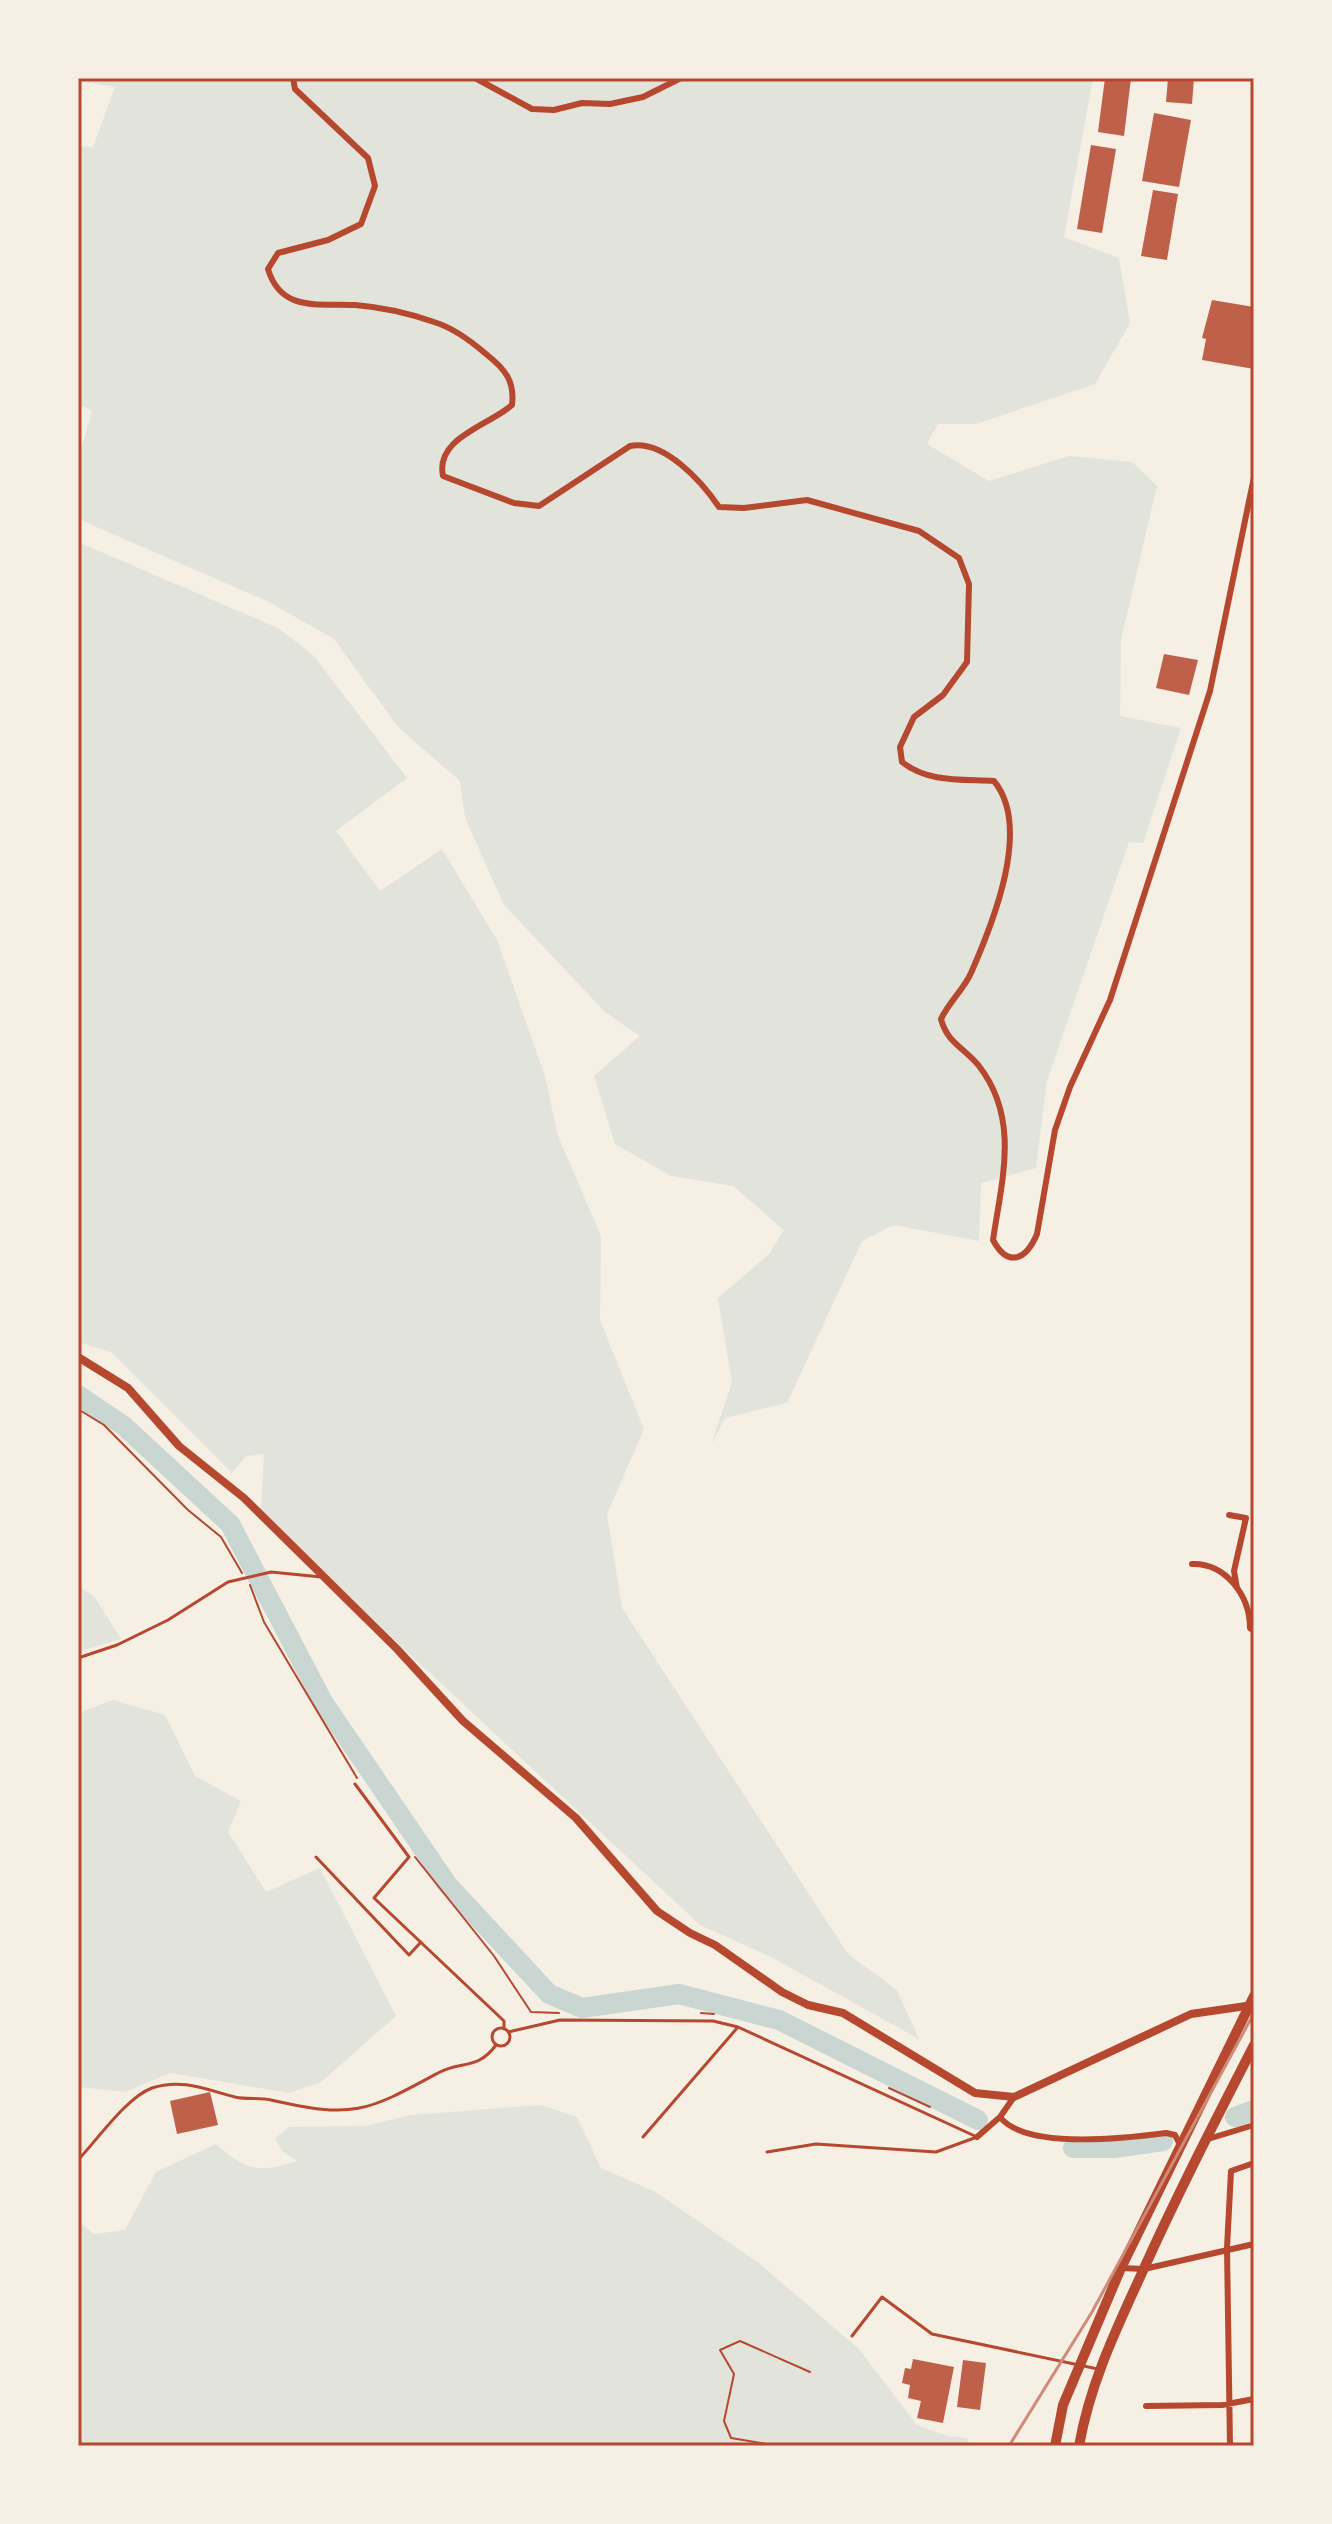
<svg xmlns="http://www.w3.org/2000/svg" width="1332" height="2524" font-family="Rubik,sans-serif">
	<rect width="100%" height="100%" fill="#f6efe4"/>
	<path fill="#e2e4dc" d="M92 78H1093L1064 237 1119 258 1130 323 1095 384 976 424H938L927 444 989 481 1069 456 1132 462 1157 486 1121 640 1120 716 1181 728 1143 843 1129 842 1047 1081 1036 1168 981 1183 979 1241 894 1225 862 1241 787 1403 725 1418 711 1445 732 1382 718 1298 769 1254 784 1230 733 1186 671 1176 615 1144 594 1076 640 1036 605 1012 504 905 465 818 460 781 398 727 334 639 269 602 78 519V460L92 411 78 404V146L93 147 115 87 91 83Z
		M78 542 278 628 313 655 407 778 336 831 380 891 442 849 497 940 545 1076 558 1136 601 1236 600 1320 644 1429 607 1514 622 1608 848 1954 897 1990 919 2039 771 1957 700 1925 386 1632 261 1509 264 1454 246 1456 232 1473 111 1352 78 1342Z
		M78 1586 94 1596 121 1639 78 1652Z
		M113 1700 165 1715 195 1776 241 1801 228 1832 266 1892 320 1868 396 2016 321 2082 289 2093 170 2073 125 2092 78 2087V1713Z
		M541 2105 577 2117 601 2168 656 2192 760 2264 859 2349 917 2425 947 2436 967 2438 969 2446H78V2220L94 2234 125 2230 156 2172 216 2144C245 2170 259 2174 297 2161L282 2151 275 2138 289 2127 366 2126 411 2115Z"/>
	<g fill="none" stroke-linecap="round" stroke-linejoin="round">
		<path stroke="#c9d6d2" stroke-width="20" d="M78 1395 124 1426 230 1524 323 1702 447 1884 549 1994 582 2008 679 1994 779 2020 978 2120
			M1235 2117 1254 2110
			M1073 2148H1114L1163 2141"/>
	</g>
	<path fill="#bf614a" d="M1105 78H1131L1124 136 1098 132Z
		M1168 78H1194L1192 104 1166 102Z
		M1154 113 1191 120 1179 187 1142 181Z
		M1091 145 1116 149 1102 233 1077 229Z
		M1153 190 1178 194 1167 260 1141 256Z
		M1212 300 1254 307V369L1202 360 1206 339 1202 338Z
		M1164 654 1198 660 1189 695 1156 688Z
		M210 2092 218 2125 177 2134 170 2101Z
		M913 2359 954 2367 943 2423 917 2418 921 2401 908 2398 910 2385 902 2383 905 2368 911 2369Z
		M963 2360 986 2363 980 2410 957 2407Z"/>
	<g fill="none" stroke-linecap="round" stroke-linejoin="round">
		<path stroke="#b5482f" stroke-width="2" d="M78 1409 104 1425 188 1510 221 1537 242 1573
			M250 1585 264 1622 357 1778
			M415 1857 494 1956 531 2012 559 2013
			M701 2013 714 2014
			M889 2088 930 2107
			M779 2446 731 2438 724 2421 734 2374 720 2350 740 2341 810 2372"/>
		<path stroke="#b5482f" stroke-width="3" d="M78 1658 117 1645 168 1620 228 1582 271 1572 321 1577
			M355 1784 409 1857 374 1898 504 2021V2029
			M316 1857 409 1955 421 1942
			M492 2037a9 9 0 1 1 18 0a9 9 0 1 1-18 0Z
			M508 2032 560 2020 713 2021 738 2027 977 2137
			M643 2137 738 2027
			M767 2152 816 2144 936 2152 977 2137
			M78 2160C97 2140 127 2097 152 2088 182 2078 207 2090 235 2097 247 2100 260 2097 271 2100 354 2119 366 2112 438 2073 461 2060 477 2071 496 2045
			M852 2336 882 2297 932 2334 1098 2369"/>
		<path stroke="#b5482f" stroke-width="6" d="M293 78 295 89 368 158 375 186 361 224 328 240 278 253 268 269C281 313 320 303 355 305 380 307 411 314 434 322 454 328 471 341 486 354 505 369 515 381 512 405 488 426 435 438 443 476L514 503 539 506 630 446C664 439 702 482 719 507L744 508 807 500 919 531 959 558 969 584 967 662 943 695 914 717 900 747 902 762C928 783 963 779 994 781 1032 827 993 923 971 973 964 989 949 1002 941 1019 947 1043 965 1048 979 1066 1020 1119 1002 1179 993 1240 1008 1268 1026 1260 1037 1234L1055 1130 1070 1087 1110 1000 1210 691 1254 477
			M475 78 532 109 554 110 582 103 610 104 643 97 681 78
			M1229 1515 1246 1518 1234 1571 1237 1588
			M1192 1564C1226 1563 1250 1596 1250 1628L1254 1631
			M1000 2117C1026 2150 1128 2138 1166 2133L1175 2135 1180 2145
			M977 2137 1000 2117 1014 2097
			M1208 2139 1254 2125
			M1121 2268 1144 2269 1254 2244
			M1146 2406 1222 2405 1254 2399
			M1230 2446 1227 2248 1231 2171 1254 2163"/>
		<path stroke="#b5482f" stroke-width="8" d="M78 1357 128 1388 179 1446 244 1498 397 1649 463 1721 576 1818 657 1911 690 1933 715 1945 782 1992 808 2005 843 2013 975 2093 1014 2097 1191 2014 1253 2005"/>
		<path stroke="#b5482f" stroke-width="10" d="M1055 2446 1063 2405 1121 2268 1254 1996
			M1079 2446C1090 2384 1115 2332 1141 2275 1176 2197 1215 2121 1254 2045"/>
		<path stroke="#cf8b77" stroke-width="3" d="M1009 2446 1092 2312 1254 2013"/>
	</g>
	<rect width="1332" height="2524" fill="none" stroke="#f6efe4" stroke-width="160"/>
	<rect x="80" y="80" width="1172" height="2364" fill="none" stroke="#b5482f" stroke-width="3"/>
</svg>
